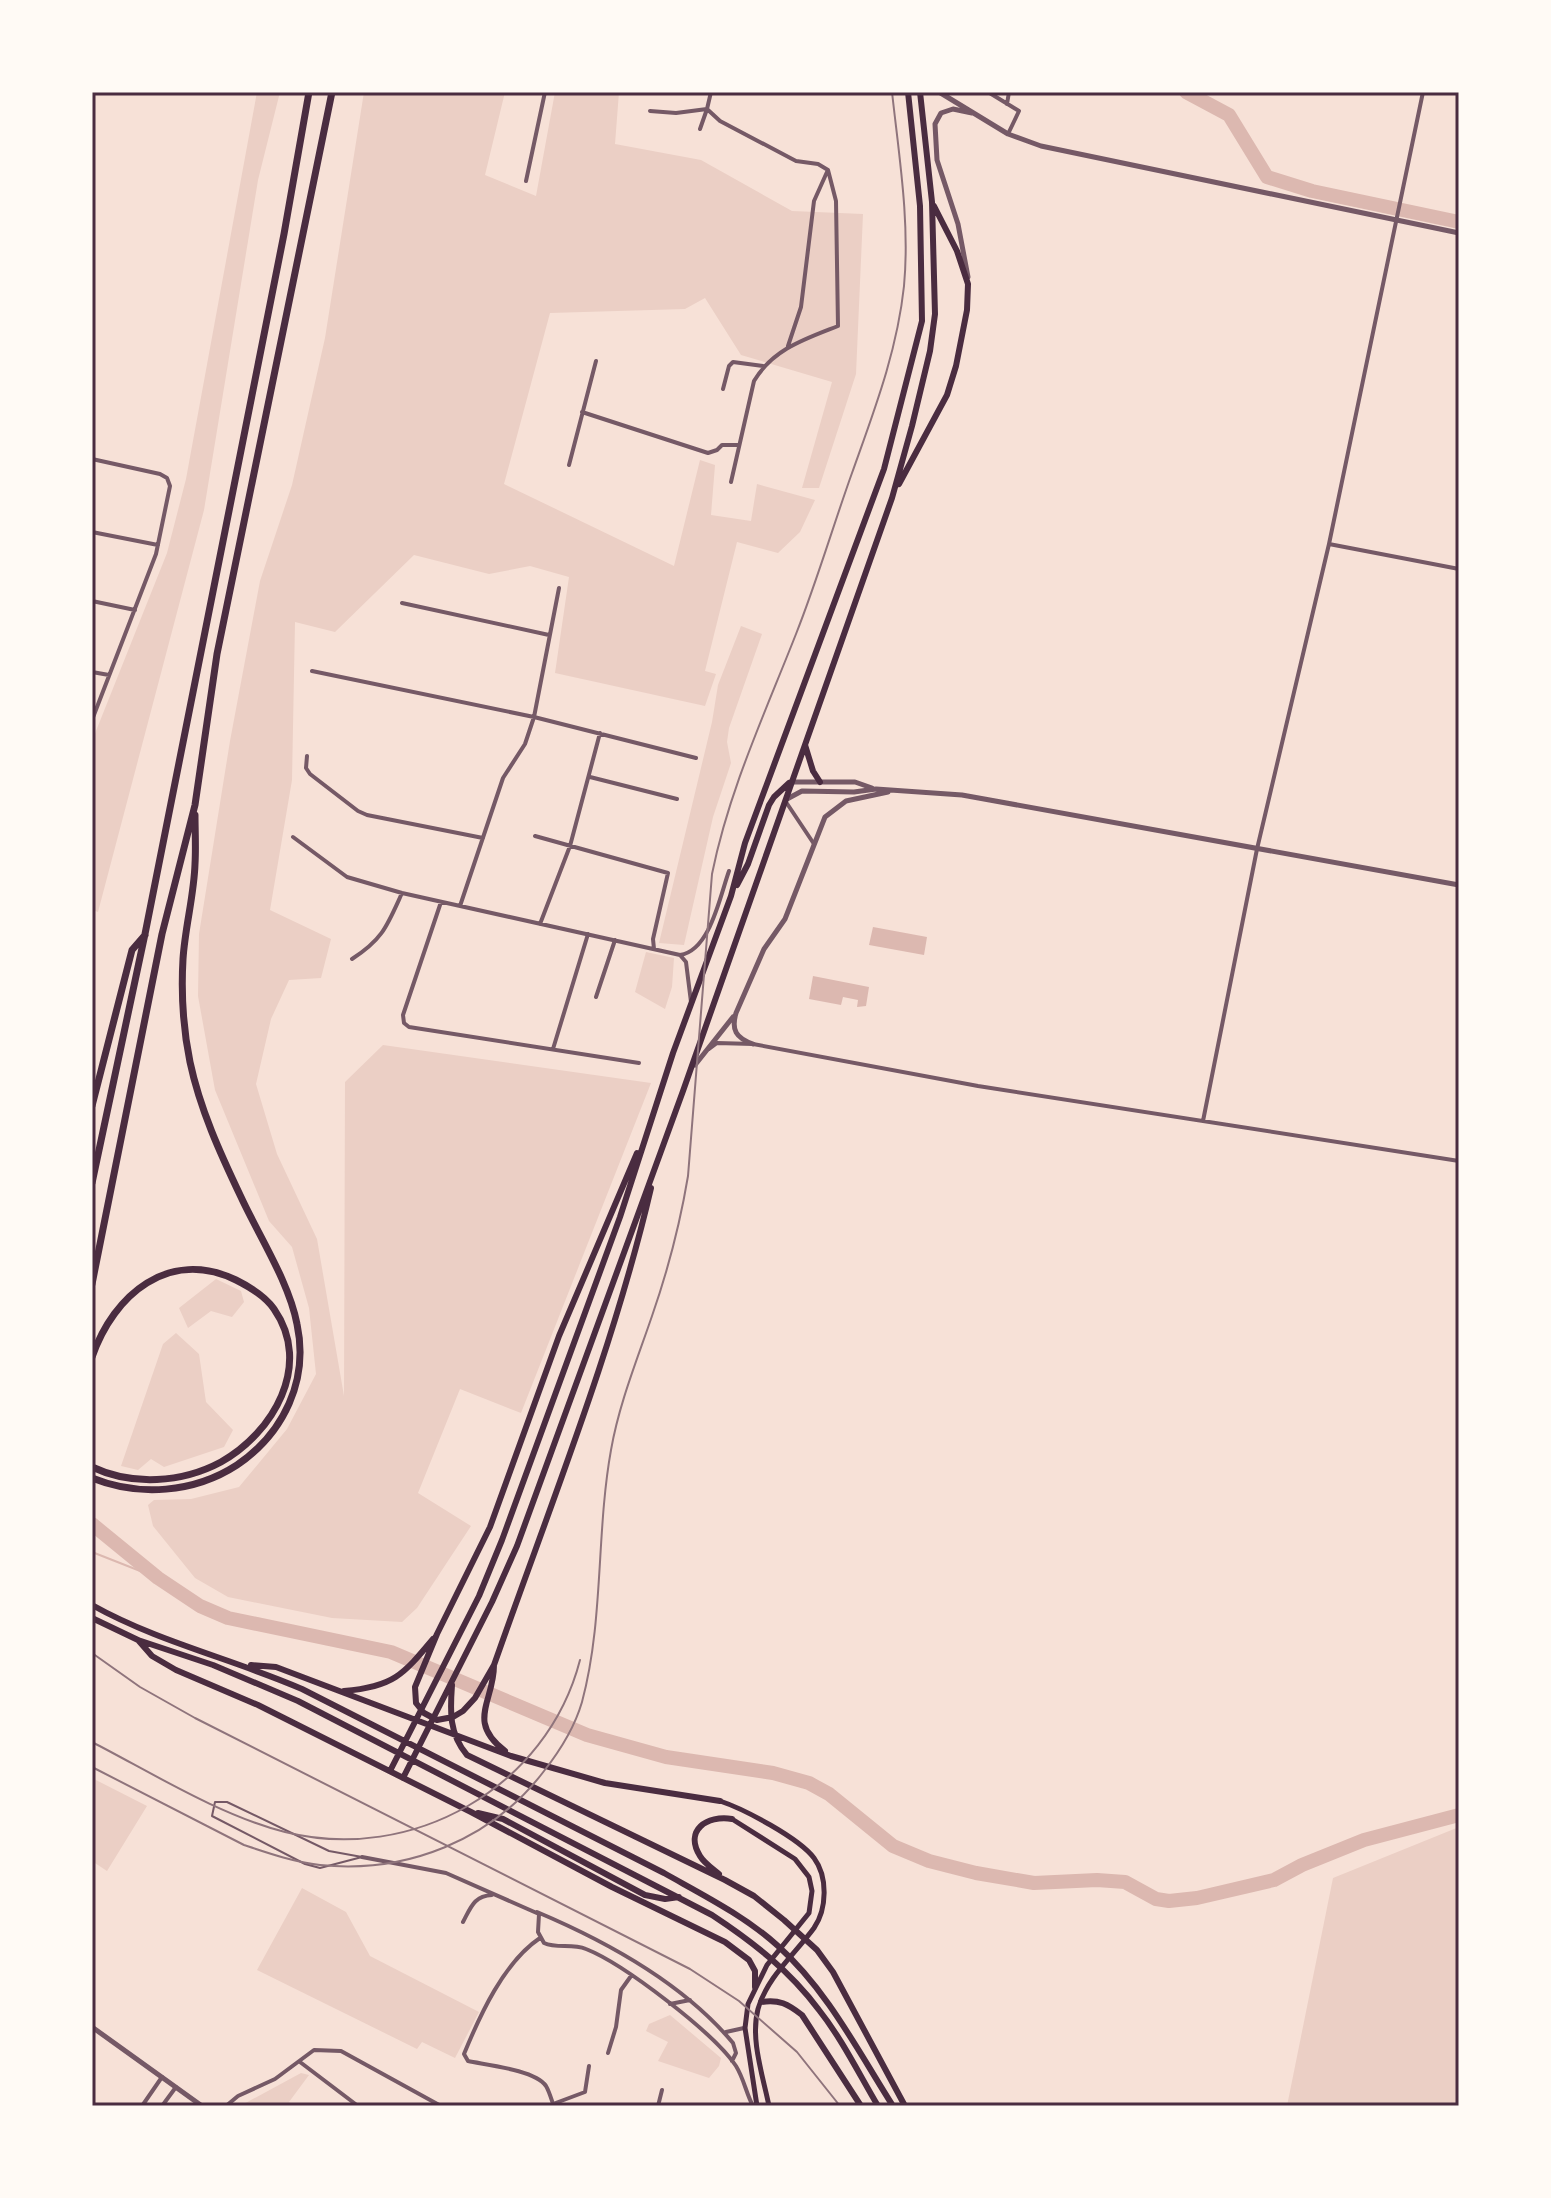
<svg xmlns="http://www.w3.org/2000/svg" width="1551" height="2198" font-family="Cabin,sans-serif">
	<rect width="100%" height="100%" fill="#f7e1d7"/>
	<path fill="#ebcfc5" d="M257 92H280L258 180 204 510 98 912 92 910V741L167 553 186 479Z
		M364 92H505L485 175 536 196 555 92H619L615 144 701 160 792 211 863 214 856 374 819 488H802L832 382 741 355 705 298 685 309 550 313 504 484 674 566 700 460 715 465 711 515 751 521 757 484 815 500 800 532 778 553 737 542 705 671 716 674 705 706 555 673 569 577 530 566 489 574 414 555 335 632 295 622 292 780 270 910 331 939 321 978 289 980 271 1019 256 1084 277 1154 317 1239 344 1396 345 1082 383 1045 651 1083 521 1413 460 1389 418 1493 471 1526 417 1608 402 1622 332 1618 228 1597 195 1578 153 1526 148 1505 154 1500 191 1499 239 1487 287 1429 316 1374 309 1308 292 1247 269 1221 215 1090 198 996 199 934 230 741 260 581 292 485 325 338Z
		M741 626 762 634 729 728 727 742 731 763 713 817 684 945 659 943 712 722 718 685Z
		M646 952 674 958 672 987 665 1009 635 992Z
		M216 1279 241 1291 244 1302 232 1317 211 1311 188 1328 179 1308Z
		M176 1333 199 1354 206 1402 233 1430 224 1447 164 1467 151 1459 138 1470 121 1466 163 1344Z
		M92 1778 147 1806 107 1871 92 1861Z
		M1459 1827V2106H1287L1333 1878Z
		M302 1888 346 1912 370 1956 479 2012 455 2058 422 2042 417 2049 257 1970Z
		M670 2015 721 2058 719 2066 709 2078 658 2061 668 2042 646 2031 649 2024Z
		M301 2073 309 2075 289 2102 294 2106H240Z"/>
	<path fill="#dcb8b0" d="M873 927 927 937 924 955 869 945Z
		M813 976 869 987 866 1006 857 1007 858 1000 843 997 841 1005 809 999Z"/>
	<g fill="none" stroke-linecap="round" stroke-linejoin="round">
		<path stroke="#dcb8b0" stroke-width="2" d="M92 1552 158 1578"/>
		<path stroke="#dcb8b0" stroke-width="14" d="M1186 92 1229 115 1267 177 1312 191 1459 222
			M92 1524 158 1578 200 1606 228 1618 391 1652 587 1735 666 1757 773 1773 809 1783 829 1794 893 1846 929 1861 976 1873 1034 1883 1097 1880 1125 1882 1156 1899 1169 1901 1197 1898 1274 1880 1302 1865 1364 1840 1459 1815"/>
		<path stroke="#755966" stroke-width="2" d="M215 1802H227L329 1851 362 1857 320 1868 305 1864 212 1816Z"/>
		<path stroke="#755966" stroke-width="4" d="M711 92 707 109 720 121 796 161 818 164 828 170 836 201 838 326C805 339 773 349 754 381L731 482
			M988 92 1019 111 1008 134
			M1007 104 1009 92
			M650 111 676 113 707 109 700 129
			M526 181 545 92
			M788 346 801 307 814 201 827 172
			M723 389 729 366 733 362 763 366
			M582 412 708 453 717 450 722 445H739
			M92 459 160 474 167 478 170 486 156 554 92 720
			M569 465 596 361
			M92 532 158 545
			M1329 544 1459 569
			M92 601 135 610
			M402 603 549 635
			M312 671 534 717 696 758
			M92 672 109 675
			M307 756 306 768 310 774 358 811 367 815 483 838
			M590 777 677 799
			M786 802 814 844
			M535 836 668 873 653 939 654 949
			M293 837 347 877 402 893 680 955C710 951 720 896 729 871
			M441 902 403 1015 404 1023 409 1027 639 1063
			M460 906 503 778 525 744 534 717 559 588
			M540 924 570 846 600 733
			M680 955 686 962 691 1002
			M352 959C383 939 387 926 402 893
			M596 997 615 940
			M553 1049 588 934
			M709 1049 717 1043 753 1044 978 1086 1459 1161
			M1203 1121 1257 849 1329 544 1423 92
			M362 1857 446 1873 539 1914 538 1932 544 1943C557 1949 572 1943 586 1949 624 1964 714 2033 736 2066 744 2079 746 2093 753 2106
			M537 1912C608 1942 683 1983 733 2043L736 2053 732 2061
			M463 1922C471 1907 474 1896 492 1895
			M540 1938C504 1962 480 2015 464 2054L468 2061C487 2065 535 2070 546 2086 549 2091 551 2098 553 2104
			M670 2004 690 2000
			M726 2032 744 2028
			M608 2053 616 2027 621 1990 631 1976
			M300 2062 358 2106
			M553 2104 585 2092 589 2066
			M92 2106H93
			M142 2106 162 2077
			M162 2106 176 2087
			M226 2106 238 2096 275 2079 314 2050 341 2051 441 2106
			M658 2106 662 2090"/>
		<path stroke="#755966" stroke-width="5" d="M939 92 1008 134 1041 146 1459 233
			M968 277 958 224 937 160 935 124 941 113 953 109 972 113
			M791 782H855L872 788
			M787 799 802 791 854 792 876 789 962 795 1459 885
			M753 1044C736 1038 731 1030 736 1013L764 949 785 919 825 817 846 801 888 792
			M695 1065 733 1017
			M92 2027 202 2106"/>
		<path stroke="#4a2c40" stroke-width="5" d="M720 1801C744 1809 799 1838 814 1858 828 1877 827 1909 814 1928 795 1954 767 1977 758 2009 750 2039 763 2076 769 2106
			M732 1819 795 1859 809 1877 812 1891 809 1913 767 1965 748 2004 745 2028 757 2106"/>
		<path stroke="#4a2c40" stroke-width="6" d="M899 484 947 395 956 366 967 310 968 284 957 251 934 206
			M805 745 813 771 820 782
			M737 885 748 864 769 805 774 797 789 783
			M637 1153 559 1336 490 1527 437 1634 415 1687 416 1703 424 1713 437 1720 453 1717 463 1711 475 1698 494 1665C549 1508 613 1351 651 1188
			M92 1605C158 1642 233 1659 302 1689L664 1873C703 1895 745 1916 778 1946 827 1990 858 2051 893 2106
			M92 1618 138 1640 213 1665 298 1701 712 1915C753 1942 790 1971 819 2010 842 2039 859 2074 878 2106
			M138 1640 152 1656 176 1670 258 1705 471 1812 612 1887 725 1942 749 1960 755 1971V1987
			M251 1665 276 1667 511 1756 605 1783 720 1801
			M494 1665C494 1702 466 1721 505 1751
			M452 1685C450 1711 449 1734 467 1755L725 1880 754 1896 784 1920 817 1950 833 1972 905 2106
			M344 1691C393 1687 403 1675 433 1639
			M390 1771 479 1596 502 1540 620 1217 673 1053 731 896 745 843 884 469 922 321 920 206 908 92
			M403 1778 492 1602 517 1546 683 1091 892 498 912 426 930 351 935 314 932 202 920 92
			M478 1813 503 1819 645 1895 665 1899 679 1897
			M719 1874C713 1869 704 1863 700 1856 684 1830 707 1815 732 1819
			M761 2002C779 1999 788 2004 802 2015L861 2106"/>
		<path stroke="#4a2c40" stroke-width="7" d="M92 1106 132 950 145 935
			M92 1183 145 934 284 234 309 92
			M92 1284 162 934 195 805 217 654 332 92
			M92 1357C114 1294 169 1248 236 1280 250 1287 265 1296 274 1309 313 1365 273 1433 221 1462 182 1483 132 1486 92 1467
			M92 1478C139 1497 194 1493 237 1465 284 1433 309 1380 297 1324 289 1282 259 1236 241 1197 220 1153 200 1109 190 1062 183 1028 181 994 183 959 185 927 194 896 195 864 196 847 195 831 195 815"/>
		<path stroke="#8f747c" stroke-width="2" d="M92 1653 140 1687 195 1718 690 1969 739 2001 797 2052 840 2106
			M92 1742C152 1773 221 1816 285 1832 412 1864 547 1788 580 1660
			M92 1767 244 1845C268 1853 294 1862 320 1865 406 1874 492 1840 544 1771 559 1752 575 1726 582 1702 604 1620 596 1533 611 1450 619 1404 637 1360 652 1316 668 1270 680 1224 688 1176L712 874C729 790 765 713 796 634 817 581 833 526 852 473 874 411 897 352 904 286 910 222 899 156 892 92"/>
	</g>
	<rect width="1551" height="2198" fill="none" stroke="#fffaf5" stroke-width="188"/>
	<rect x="94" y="94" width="1363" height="2010" fill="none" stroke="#4a2c40" stroke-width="3"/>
</svg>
